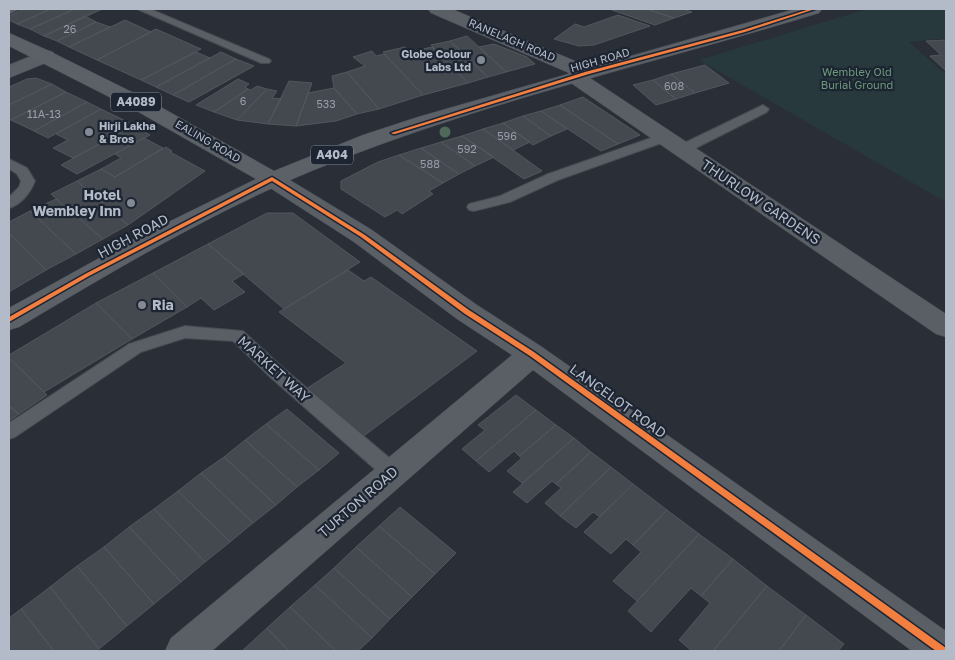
<svg xmlns="http://www.w3.org/2000/svg" width="955" height="660" font-family="'Golos Text',sans-serif">
	<rect width="100%" height="100%" fill="#2a2f37"/>
	<path fill="#27393d" d="M867 9H946V38L909 42 946 75V202L699 60Z"/>
	<path fill="#44484f" stroke="#52575f" d="M24 9H51L17 24 9 20V16Z
		M51 9H75L30 29 17 24Z
		M75 9H102L44 36 30 29Z
		M609 9H647L674 18 655 25Z
		M647 9H682L692 12 674 18Z
		M618 15 650 26 594 45 579 46 554 39 575 24 584 27Z
		M85 16 96 22 57 41 44 36Z
		M125 20 151 32 97 60 69 47Z
		M96 22 110 27 69 47 57 41Z
		M156 29 201 49 141 80 97 60Z
		M467 36 479 47 506 72 488 77 450 41Z
		M946 40V71L930 56 941 55 926 41Z
		M450 41 488 77 468 83 431 45Z
		M494 44 527 57 535 64 506 72 479 47Z
		M405 47 410 52 432 47 468 83 423 95 383 52Z
		M372 51 376 56 384 54 423 95 379 109 347 72 365 66 353 57Z
		M196 52 210 58 156 87 141 80Z
		M221 52 236 59 173 95 156 87Z
		M236 59 254 66 189 102 173 95Z
		M705 65 729 83 695 93 671 74Z
		M347 72 379 109 357 114 334 88 332 76Z
		M671 74 695 93 676 99 653 80Z
		M36 78 52 84 9 105V87L27 79Z
		M238 79 249 84 245 87 248 89 214 112 196 105Z
		M653 80 676 99 656 105 633 85Z
		M289 81 312 83 296 126 268 124Z
		M52 84 66 92 11 120 9 119V105Z
		M257 86 267 89 237 120 214 112 248 89 251 90Z
		M334 88 357 114 336 121 296 126 308 93Z
		M267 89 277 91 272 98 281 99 268 124 237 120Z
		M66 92 87 102 34 131 11 120Z
		M583 97 640 135 618 144 560 105Z
		M87 102 101 109 48 138 34 131Z
		M560 105 618 144 601 151 541 111Z
		M101 109 134 125 73 158 53 148 68 140 56 134Z
		M541 111 567 129 551 136 523 116Z
		M523 116 551 136 533 145 503 123Z
		M503 123 530 142 513 150 483 129Z
		M134 125 150 135 77 174 61 165Z
		M483 129 513 150 542 171 524 179 462 136Z
		M462 136 494 157 475 166 441 142Z
		M144 138 163 148 115 177 101 169 121 158 115 154Z
		M441 142 475 166 459 174 421 148Z
		M166 147 172 151 170 152 205 171 128 225 77 181 101 169 115 177Z
		M421 148 459 174 443 183 399 155Z
		M399 155 443 183 429 191 433 194 402 214 397 210 385 217 341 189V181L378 162Z
		M77 181 128 225 103 239 51 194Z
		M56 199 103 239 76 254 30 211Z
		M30 211 76 254 46 270 9 233V222Z
		M267 213H293L360 262 284 309 208 244Z
		M9 233 46 270 9 292Z
		M208 244 244 274 232 281 245 292 214 310 201 298 187 307 153 273Z
		M348 270 364 281 371 277 477 351 361 438 306 389 346 363 279 312Z
		M153 273 187 307 132 339 96 303Z
		M96 303 132 339 44 392 9 358V355Z
		M9 358 47 395 19 414 9 406Z
		M516 395 536 410 476 461 462 449 485 430 478 425Z
		M9 406 19 414 9 421Z
		M287 409 339 453 319 470 266 424Z
		M536 410 556 425 519 456 514 451 489 472 476 461Z
		M266 424 319 470 297 487 245 440Z
		M556 425 574 438 522 483 507 471 522 458 519 456Z
		M574 438 591 452 556 484 552 481 527 503 513 492Z
		M245 440 297 487 276 505 224 457Z
		M591 452 611 467 560 516 545 503 561 488 556 484Z
		M224 457 276 505 253 523 201 473Z
		M611 467 633 484 600 517 593 512 576 528 560 516Z
		M201 473 253 523 230 542 178 491Z
		M633 484 667 510 633 545 626 539 611 554 584 532Z
		M178 491 230 542 205 562 154 509Z
		M400 507 456 553 435 574 379 526Z
		M154 509 205 562 181 582 129 527Z
		M667 510 699 534 637 601 613 581 641 552 633 545Z
		M379 526 435 574 412 597 356 547Z
		M129 527 181 582 154 604 104 547Z
		M699 534 733 559 701 596 691 588 651 632 628 611Z
		M104 547 154 604 127 626 77 566Z
		M356 547 412 597 390 619 334 568Z
		M733 559 767 586 713 651H692L679 640 710 603 701 596Z
		M77 566 127 626 99 649 50 587Z
		M334 568 390 619 372 638 315 585Z
		M315 585 372 638 358 651H336L290 607Z
		M767 586 806 615 779 651H713Z
		M50 587 99 649 96 651H54L21 609Z
		M290 607 336 651H289L267 628Z
		M21 609 54 651H9V618Z
		M806 615 844 644 838 651H779Z
		M267 628 289 651H242Z"/>
	<g fill="none" stroke-linecap="round" stroke-linejoin="round">
		<defs>
			<path id="service" d="M9 9H19L9 14Z
				M137 9H150L269 59 271 61 269 63H261Z
				M763 105 769 109 767 112 688 152 683 153 677 149 678 146Z
				M665 133 670 134 671 137 670 140 558 180 510 202 474 211 469 210 467 207 469 204 500 196 548 174Z
				M9 159 27 168 35 181C31 192 21 205 9 208V197L19 187 21 181 17 174 9 169Z
				M185 326 243 331 282 367 399 466 401 472 399 478 392 480 385 478 270 377 233 341 185 338 141 352 15 437 9 439V423L129 344Z"/>
			<path id="minor" d="M428 9H452L594 69 597 73 594 77 590 78 946 314V337L936 334 568 81 565 77 569 73 431 13Z
				M46 50 53 52 56 56 53 60 9 78V65Z
				M272 172 280 174 372 230 477 305 542 347 946 631V651H912L533 370 212 651H165L171 638 512 355 457 319 354 242 264 184 261 179 264 174Z"/>
			<path id="primary" d="M795 9H822L819 13C658 62 491 100 334 162 223 205 120 267 19 327L9 330V308L132 240 256 179 135 110 9 46V33L49 51 150 101 274 171 363 135 418 117Z"/>
		</defs>
		<use href="#service" stroke="#464a50" stroke-width="2"/>
		<use href="#minor" stroke="#464a50" stroke-width="1"/>
		<use href="#primary" stroke="#484c54" stroke-width="1"/>
		<use href="#service" fill="#5a5e65" fill-rule="evenodd"/>
		<use href="#minor" fill="#5a5e65" fill-rule="evenodd"/>
		<use href="#primary" fill="#5c6067" fill-rule="evenodd"/>
		<defs>
			<path id="cycleway" d="M810 9H815L745 32 589 74 395 134H393L391 133 585 72 743 30Z
				M272 177 365 235 469 310 534 352 946 648V651H936L530 356 465 314 361 237 272 181 89 276 9 322V317L85 274Z"/>
		</defs>
		<use href="#cycleway" stroke="#1d2532" stroke-width="3"/>
		<use href="#cycleway" fill="#f27e40" fill-rule="evenodd"/>
	</g>
	<circle fill="#4e695a" cx="445" cy="132" r="5.5"/>
	<g fill="#848a95" stroke="#1d2532" stroke-width="2">
		<circle cx="481" cy="60" r="5"/>
		<circle cx="89" cy="132" r="5"/>
		<circle cx="131" cy="203" r="5"/>
		<circle cx="142" cy="305" r="5"/>
	</g>
	<g text-anchor="middle" stroke-width="4.5" stroke-linejoin="round" paint-order="stroke">
		<g font-size="11" fill="#989eaa">
			<text x="70" y="33">26</text>
			<text x="674" y="90">608</text>
			<text x="243" y="105">6</text>
			<text x="326" y="108">533</text>
			<text x="44" y="118">11A-13</text>
			<text x="507" y="140">596</text>
			<text x="467" y="153">592</text>
			<text x="430" y="168">588</text>
		</g>
		<g font-size="11" fill="#b4bbc8" stroke="#1d2532">
			<text transform="translate(512 40) rotate(23)" y="4">RANELAGH ROAD</text>
			<text transform="translate(600 60) rotate(-16)" y="4">HIGH ROAD</text>
			<text transform="translate(208 141) rotate(30)" y="4">EALING ROAD</text>
		</g>
		<g font-size="11" font-weight="bold" fill="#b4bbc8" stroke="#1d2532" text-anchor="end">
			<text x="471" y="58">Globe Colour<tspan x="471" dy="13">Labs Ltd</tspan></text>
			<text x="99" y="130" text-anchor="start">Hirji Lakha<tspan x="99" dy="13">&amp; Bros</tspan></text>
		</g>
		<g font-size="11" fill="#6b9977" stroke="#1d2532">
			<text x="857" y="76">Wembley Old<tspan x="857" dy="13">Burial Ground</tspan></text>
		</g>
		<g fill="#1d2532" stroke="#878e9b" stroke-width="1">
			<rect x="111" y="92.5" width="50" height="19" rx="4"/>
			<rect x="311" y="145.5" width="42" height="19" rx="4"/>
		</g>
		<g font-size="12" font-weight="bold" fill="#b4bbc8">
			<text x="136" y="106">A4089</text>
			<text x="332" y="159">A404</text>
		</g>
		<g font-size="14" font-weight="bold" fill="#b4bbc8" stroke="#1d2532" text-anchor="end">
			<text x="121" y="200">Hotel<tspan x="121" dy="16">Wembley Inn</tspan></text>
			<text x="152" y="310" text-anchor="start">Ria</text>
		</g>
		<g font-size="14" fill="#b4bbc8" stroke="#1d2532">
			<text transform="translate(761 202) rotate(34)" y="5">THURLOW GARDENS</text>
			<text transform="translate(133 236) rotate(-28)" y="5">HIGH ROAD</text>
			<text transform="translate(274 369) rotate(42)" y="5">MARKET WAY</text>
			<text transform="translate(618 401) rotate(36)" y="5">LANCELOT ROAD</text>
			<text transform="translate(358 502) rotate(-41)" y="5">TURTON ROAD</text>
		</g>
	</g>
	<rect width="955" height="660" fill="none" stroke="#b4bbc8" stroke-width="20"/>
</svg>
